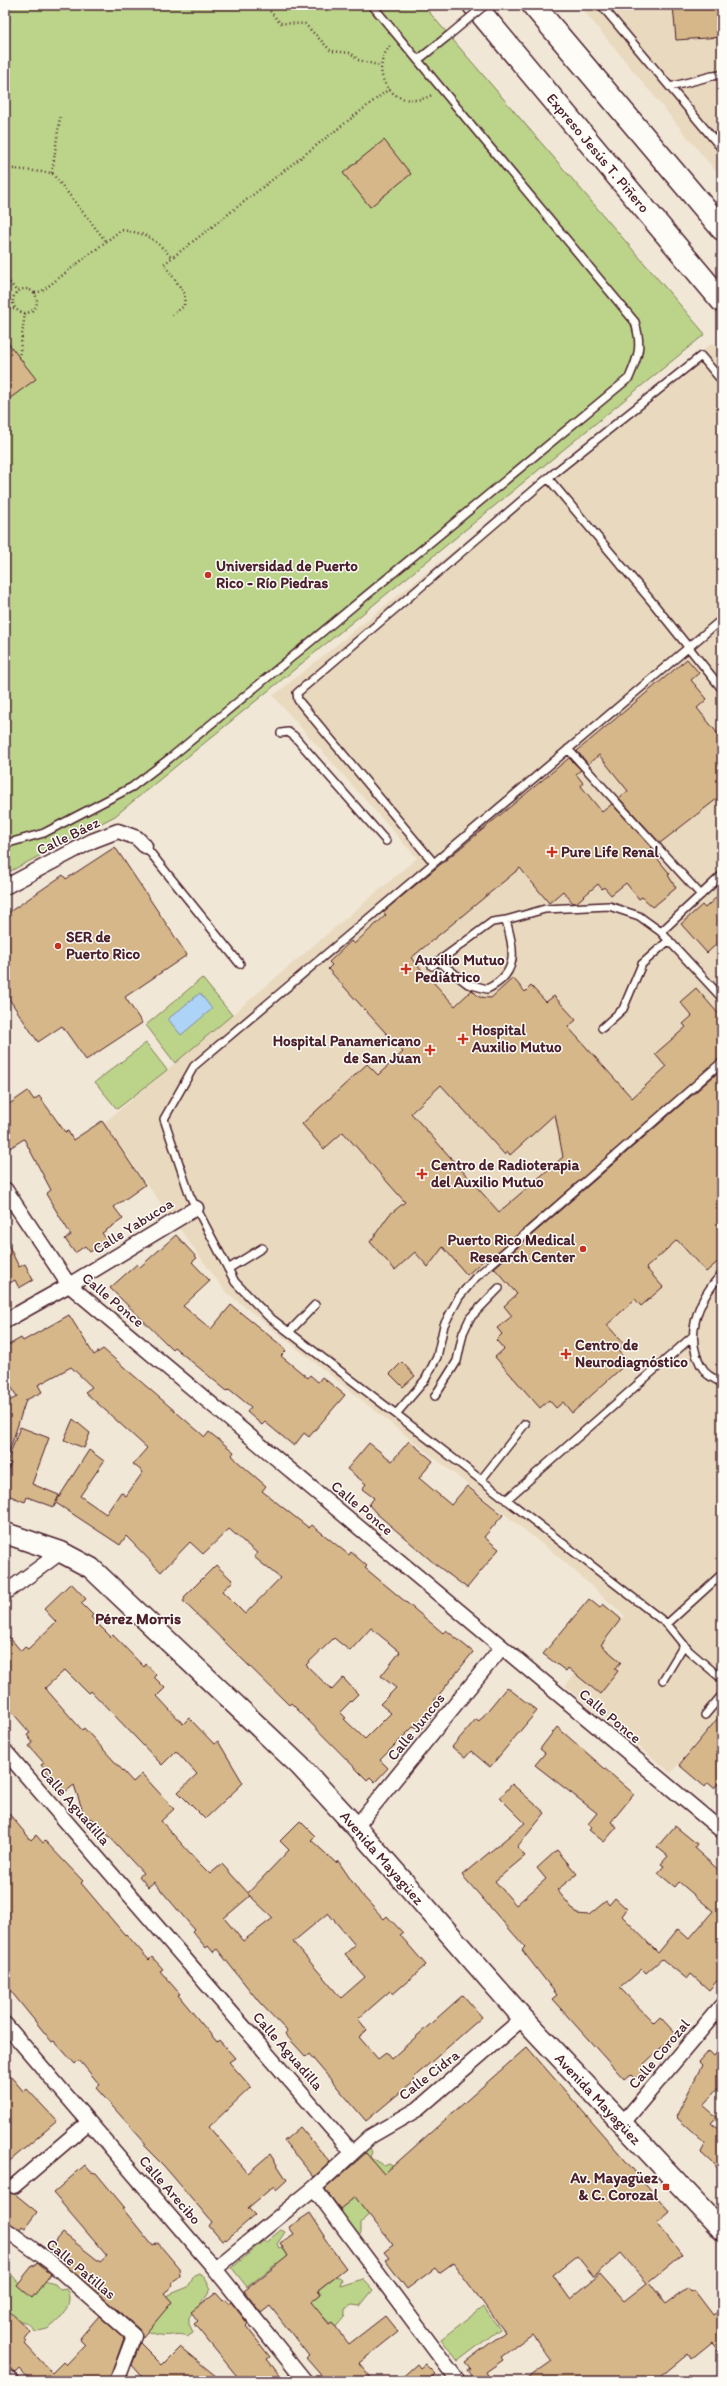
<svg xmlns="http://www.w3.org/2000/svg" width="727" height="2386" font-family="Itim,sans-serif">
	<rect width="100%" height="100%" fill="#f1e7d6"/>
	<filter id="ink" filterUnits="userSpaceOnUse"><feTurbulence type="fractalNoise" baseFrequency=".025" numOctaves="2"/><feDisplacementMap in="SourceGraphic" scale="8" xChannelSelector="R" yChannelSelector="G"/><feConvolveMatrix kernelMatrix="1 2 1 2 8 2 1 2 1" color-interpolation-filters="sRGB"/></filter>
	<g filter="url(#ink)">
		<path fill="#e9d9bf" d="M579 5H722V179Z
			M712 343 722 355V1712L671 1773 565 1686 625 1616 561 1559 225 1291 103 1124 417 858 273 696Z"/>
		<path fill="#bbd48a" stroke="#827a5a" d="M5 5H423L705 334 115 816 5 874Z
			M202 978 232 1015 175 1063 146 1025Z
			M146 1043 167 1070 117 1109 95 1082Z
			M369 2146 372 2152 370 2157 384 2166 389 2164 401 2171 404 2189 365 2218 361 2223V2233L357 2239 315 2194 340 2171 353 2164 354 2159Z
			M281 2230 285 2232 277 2244 279 2248 282 2247 292 2261 284 2268 276 2264 247 2287 232 2268 263 2241 266 2242Z
			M5 2270 9 2271 16 2280 31 2292 40 2280 55 2284 60 2290 66 2289C76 2302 59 2323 47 2329 43 2330 39 2331 34 2331 30 2320 16 2320 5 2319Z
			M199 2274 205 2277 211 2289 206 2297 189 2317V2324L193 2332 187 2336C178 2332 170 2337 160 2335 130 2329 114 2312 92 2292V2287L170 2300 166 2296 188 2287 194 2276Z
			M336 2276 342 2280 340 2286 363 2279 373 2290 360 2306 352 2305 345 2309V2316L335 2328 309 2303 321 2294 318 2290Z
			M483 2307 500 2329 458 2361 441 2339Z"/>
		<path fill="#add3f7" stroke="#858ba5" d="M200 993 212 1009 181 1035 168 1019Z"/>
		<path fill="#d6b78a" stroke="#4a1f2b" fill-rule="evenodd" d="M673 5H722V37L676 40Z
			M384 140 411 174 370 207 343 173Z
			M5 339 36 379 5 402Z
			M687 659 699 673 691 680 707 699 697 708 722 739V795L660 843 619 798 628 791 599 755 588 764 577 751Z
			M569 758 581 770 576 774 583 783 581 786 602 812 612 804 653 849 651 851 670 874 668 875 676 888 653 907 642 897 639 899 626 883 611 895 604 887 602 889 598 884 576 903H573L563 891 549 903 520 868 411 958 455 1006 472 990 479 997 491 998 513 978 525 992 531 986 546 1002 554 996 576 1020 568 1027 632 1098 666 1067 655 1054 686 1027 683 1024 692 1016 680 1002 696 988 722 1018V1057L487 1261 485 1259 467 1275 443 1247 428 1267 415 1252 395 1270 370 1242 389 1215 405 1202 343 1132 324 1149 302 1124 367 1064 378 1075 403 1052 328 969 332 965 329 962 351 941 354 944 386 915 383 912ZM441 1085 505 1155 508 1152 510 1155 555 1114 563 1157 499 1212 411 1113Z
			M115 847 187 955 125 997 142 1023 86 1060 62 1026 38 1042 5 993V915L63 875 66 879Z
			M722 892V939L707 953 681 924 702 905 705 908Z
			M722 1069V1199L715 1206 722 1214V1258L706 1272 677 1240 646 1268 663 1287 641 1306 635 1299 607 1325 625 1345 618 1351 628 1362 572 1413 563 1402 556 1408 549 1400 540 1408 495 1357 504 1349 496 1340 502 1334 497 1328 512 1316 504 1306 517 1294 494 1268Z
			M28 1091 34 1100 39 1096 65 1132 68 1131 73 1140 102 1121 145 1185 114 1207 123 1219 102 1233 107 1240 90 1252 85 1246 75 1253 65 1239 71 1235 46 1194 51 1190 24 1139 5 1151V1107Z
			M176 1235 197 1258 192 1262 210 1281 183 1306 211 1329 231 1305 282 1346 286 1351 281 1356 308 1378 310 1375 318 1382 322 1377 345 1395 309 1437 304 1433 294 1446 265 1422 262 1425 247 1412 251 1407 229 1389 227 1391 174 1347 172 1349 110 1288 137 1264 140 1267Z
			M5 1238 19 1267 25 1264 33 1280 19 1288 15 1280 5 1286Z
			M69 1315 94 1355 103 1349 205 1437 209 1432 234 1452 232 1455 237 1461 266 1486 262 1491 309 1528 312 1525 349 1555 351 1552 367 1566 365 1568 443 1633 446 1630 473 1652 434 1701 440 1706 420 1731 414 1726 380 1760 388 1768 375 1782 370 1777 367 1780 291 1703 289 1705 183 1601 185 1599 184 1597 216 1565 233 1581 222 1591 245 1614 280 1578 254 1557 257 1553 229 1529 203 1554 190 1542 161 1572 126 1536 120 1545 56 1503 54 1507 27 1497 25 1502 5 1494V1478L11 1463 7 1462 20 1427 49 1438 32 1484 59 1495 56 1502 89 1450 104 1461 80 1496 106 1514 121 1492 126 1496 143 1472 133 1464 147 1448 85 1392 92 1387 71 1367 38 1385 42 1392 26 1400 8 1455H5V1403L17 1397 5 1375V1347L21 1338 23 1341ZM371 1628 400 1652 381 1676 396 1688 380 1704 391 1713 365 1739 344 1719 346 1718 340 1712 358 1694 343 1678 332 1690 306 1665 334 1638 350 1651Z
			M402 1362 415 1376 403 1387 390 1374Z
			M73 1419 90 1433 84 1448 64 1440Z
			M409 1441 433 1461 419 1478 451 1505 467 1486 503 1515 484 1537 499 1549 467 1588 435 1564 376 1513 369 1505 374 1498 362 1489 366 1484 347 1469 369 1443 392 1461Z
			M71 1583 86 1599 81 1603 93 1615 91 1617 111 1637 113 1635 144 1667 146 1664 156 1675 154 1677 165 1688 157 1696 183 1724 189 1718 214 1744 218 1741 243 1783 205 1819 178 1792 197 1774 176 1751 162 1765 91 1691 88 1693 65 1670 45 1688 82 1730 84 1728 133 1782 142 1774 174 1809 161 1821 199 1863 210 1874 222 1864 248 1893 289 1850 280 1841 300 1821 315 1836 311 1840 336 1863 338 1861 360 1893 384 1919 387 1916 403 1933 400 1935 426 1965 393 1994 390 1991 358 2019 367 2030 359 2037 378 2059 386 2053 391 2059 463 1995 482 2017 413 2078 415 2080 366 2121 309 2054 306 2057 285 2034 287 2031 260 2003 217 1949 213 1952 208 1946 206 1948 192 1931 194 1929 154 1882 148 1887 139 1876 143 1873 95 1821 84 1815 74 1785 65 1792 41 1765 44 1763 29 1746 33 1743 27 1735 30 1733 5 1704V1632L21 1651 25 1647 28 1649 56 1622 44 1609ZM248 1894 273 1918 243 1941 224 1918 250 1896ZM328 1913 355 1945 345 1954 365 1977 341 1998 293 1942Z
			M589 1599 600 1608 603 1604 621 1619 601 1645 621 1662 615 1669 618 1671 600 1694 568 1668 566 1671 543 1654Z
			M507 1687 537 1711 490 1767 471 1751 465 1758 452 1747 476 1719 479 1721Z
			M722 1713V1779L714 1788 708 1783 705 1787 679 1765Z
			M557 1727 634 1794 611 1822 617 1827 604 1842 589 1830 592 1827 588 1824 597 1813 535 1765 545 1753 540 1749Z
			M512 1784 545 1813 517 1847 525 1856 495 1881 516 1905 546 1879 537 1868 557 1850 577 1874 557 1890 577 1914 589 1915 606 1901 609 1905 615 1898 627 1909 622 1916 658 1953 678 1929 689 1939 713 1911 679 1882 675 1887 658 1873 664 1866 661 1864 668 1856 657 1847 675 1826 697 1844 694 1848 722 1873V1975L709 1990 691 1974 687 1979 662 1959 646 1973 642 1969 620 1988 654 2023 660 2017 678 2036 666 2046 665 2044 643 2065 646 2069 635 2079 630 2074 624 2079 552 1999 557 1995 522 1950 525 1947 462 1875 525 1823 500 1798Z
			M5 1809 31 1840 36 1835 43 1843 45 1841 83 1881 81 1883 125 1935 126 1934 149 1960 152 1957 163 1969 160 1971 180 1994 178 1995 217 2042 219 2040 235 2058 229 2062 251 2087 209 2127 248 2173 270 2154 287 2180 276 2190 274 2186 248 2208 255 2215 226 2240 225 2239 222 2241 209 2226 212 2222 164 2166 144 2146 146 2144 96 2088 100 2085 79 2060 75 2064 54 2041 52 2042 5 1984Z
			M722 2046V2084L703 2105 717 2117 711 2123 722 2133V2172L701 2153 705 2143 676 2117 702 2065 699 2062 709 2051 714 2056Z
			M527 2047 670 2212 657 2223 682 2255 649 2282 666 2304 688 2288 691 2292 694 2290 713 2315 722 2308V2354L712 2342 691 2359 688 2354 655 2381H524L552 2361 532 2334 501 2357 503 2360 486 2372 491 2381H475L467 2370 470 2368 465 2362 505 2332 453 2263 439 2273 435 2268 407 2289 385 2260 389 2258 384 2252 393 2245 355 2197 340 2209 325 2189 366 2153 384 2174ZM621 2253 647 2283 624 2301 600 2274 570 2299 553 2275 577 2256 594 2277Z
			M5 2070 24 2092 27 2089 57 2121 5 2165Z
			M300 2127 330 2162 314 2177 284 2141Z
			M85 2165 91 2172 96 2173 125 2208 123 2209 153 2246 158 2243 179 2268 180 2276 171 2283 173 2286 164 2293 172 2302 142 2338 140 2330 48 2250 63 2233 100 2262 107 2256 53 2193Z
			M5 2186 8 2192 15 2194 37 2212 25 2228 22 2226 20 2229 5 2221Z
			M310 2213 325 2236 323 2237 346 2268 318 2290 321 2294 311 2302 329 2324 332 2322 349 2344 385 2316 398 2332 359 2363 374 2381H326L306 2358 309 2356 270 2306 261 2313 244 2291 288 2256 280 2243 294 2234 289 2227Z
			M37 2263 51 2274 32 2298 17 2285 33 2265 34 2267Z
			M216 2293 223 2301 225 2300 228 2304 231 2302 248 2324 246 2326 270 2357 267 2359 284 2381H241L194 2324 198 2321 191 2312Z
			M5 2307 30 2331 24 2339 27 2341 25 2344 52 2373 63 2362 66 2365 85 2345 79 2339 99 2316 124 2338 109 2381H31L20 2369 16 2373 5 2361Z
			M140 2343 162 2365 180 2347 222 2381H146L132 2365Z
			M417 2364 420 2368 425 2364 435 2374 430 2379 432 2381H398Z"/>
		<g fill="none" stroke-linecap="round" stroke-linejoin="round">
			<defs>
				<path id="lane" d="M601 5 722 149
					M418 60 448 36
					M670 87 712 76 722 75
					M548 478 653 603 722 689
					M281 733 288 732 294 736 386 841
					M568 749 701 895
					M5 844 44 833 132 787 170 758 629 378C639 355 642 346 635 322L372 5
					M145 846 240 964
					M434 863 298 700 297 693 548 478 701 356 722 381
					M722 875 661 932 722 998
					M438 961 468 984 487 989C520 973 514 950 506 920
					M432 966 492 922 506 920 545 909 609 906 639 916 661 932
					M602 1028 623 1009 642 964 669 940
					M722 1062 475 1278 459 1297 444 1325 437 1357 425 1380 396 1414 667 1624 722 1574
					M228 1269 262 1248
					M722 1274C697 1300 681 1341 706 1373 710 1377 717 1380 722 1383
					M289 1332 315 1305
					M435 1396 457 1361 463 1333 470 1318 499 1288
					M396 1414 268 1316 235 1282 190 1196 164 1119 194 1066 722 619
					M481 1480 525 1424
					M506 1500 693 1336
					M667 1624 689 1651 722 1679
					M663 1680 684 1645
					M705 1715 722 1695"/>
				<path id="street" d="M5 887 92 841 118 831 137 838 145 846
					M5 1189 69 1285 722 1831
					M5 1321 69 1285 196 1208
					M5 1593 61 1552
					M5 1751 352 2152
					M356 1827 502 1647
					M5 2024 215 2269 305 2381
					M622 2124 722 2005
					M14 2186 89 2122
					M314 2188 458 2381
					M5 2229 49 2261 134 2336 117 2381
					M215 2269 314 2188 371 2136 418 2109 523 2018
					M5 2375 12 2381"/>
				<path id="secondary" d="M5 1533 61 1552 91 1568 300 1766 356 1827 523 2018 722 2230"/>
				<path id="highway" d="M474 5 722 301
					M533 5 722 229"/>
			</defs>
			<use href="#lane" stroke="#4a1f2b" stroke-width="10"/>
			<use href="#street" stroke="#4a1f2b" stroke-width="17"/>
			<use href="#secondary" stroke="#4a1f2b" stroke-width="23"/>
			<use href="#highway" stroke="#4a1f2b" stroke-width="25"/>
			<path stroke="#4a1f2b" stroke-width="2.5" stroke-dasharray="1 3" stroke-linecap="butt" d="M265 5 280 23 305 24 331 51 351 53 358 60 381 66
				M390 46C366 74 395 114 432 95
				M5 168 52 173 105 240
				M52 173 60 117
				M5 276 17 292
				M13 301a12 12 0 1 1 24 0a12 12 0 1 1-24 0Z
				M35 293 42 291 121 230C147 233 154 238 172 258
				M5 308 15 309
				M172 315 184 306 185 294 164 264 389 89
				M19 358 25 313
				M716 1365 722 1360"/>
			<use href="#lane" stroke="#fdfcf7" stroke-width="7"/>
			<use href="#street" stroke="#fdfcf7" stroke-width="14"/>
			<use href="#secondary" stroke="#fdfcf7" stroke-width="20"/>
			<use href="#highway" stroke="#fdfcf7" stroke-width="22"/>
			<defs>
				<path id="lane-bridge" d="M448 36 485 5"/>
			</defs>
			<use href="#lane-bridge" stroke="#4a1f2b" stroke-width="10" stroke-linecap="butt"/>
			<use href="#lane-bridge" stroke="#fdfcf7" stroke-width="7"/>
		</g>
	</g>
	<g fill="#c8321e" stroke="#fdfcf7" stroke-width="1.5">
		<circle cx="208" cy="575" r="4"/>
		<path d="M550 846h4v4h4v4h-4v4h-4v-4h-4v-4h4z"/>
		<circle cx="58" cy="946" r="4"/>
		<path d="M404 963h4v4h4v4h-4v4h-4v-4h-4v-4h4z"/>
		<path d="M461 1033h4v4h4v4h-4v4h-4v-4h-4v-4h4z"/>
		<path d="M428 1044h4v4h4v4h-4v4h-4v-4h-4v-4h4z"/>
		<path d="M420 1168h4v4h4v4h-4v4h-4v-4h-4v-4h4z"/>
		<circle cx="583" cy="1249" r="4"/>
		<path d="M564 1348h4v4h4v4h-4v4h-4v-4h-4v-4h4z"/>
		<rect x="662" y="2183" width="8" height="8" rx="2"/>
	</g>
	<g text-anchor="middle" stroke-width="3" stroke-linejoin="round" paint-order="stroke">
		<g font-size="15" fill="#4a1f2b" stroke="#fdfcf7">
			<text transform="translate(598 153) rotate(50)" y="5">Expreso Jesús T. Piñero</text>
			<text transform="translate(68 836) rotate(-26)" y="5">Calle Báez</text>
			<text transform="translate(133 1226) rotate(-32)" y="5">Calle Yabucoa</text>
			<text transform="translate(113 1300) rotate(40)" y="5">Calle Ponce</text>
			<text transform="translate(362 1508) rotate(40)" y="5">Calle Ponce</text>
			<text transform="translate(610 1716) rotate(40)" y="5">Calle Ponce</text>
			<text transform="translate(416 1727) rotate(-51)" y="5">Calle Juncos</text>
			<text transform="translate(75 1806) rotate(49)" y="5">Calle Aguadilla</text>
			<text transform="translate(382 1858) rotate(49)" y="5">Avenida Mayagüez</text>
			<text transform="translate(288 2051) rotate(49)" y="5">Calle Aguadilla</text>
			<text transform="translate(659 2054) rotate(-50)" y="5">Calle Corozal</text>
			<text transform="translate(429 2075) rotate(-38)" y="5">Calle Cidra</text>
			<text transform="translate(598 2099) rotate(47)" y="5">Avenida Mayagüez</text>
			<text transform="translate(170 2190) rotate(49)" y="5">Calle Arecibo</text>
			<text transform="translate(81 2269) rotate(40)" y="5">Calle Patillas</text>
		</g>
		<g font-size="15" font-weight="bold" fill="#4a1f2b" stroke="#fdfcf7" text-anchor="start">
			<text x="216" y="571">Universidad de Puerto<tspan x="216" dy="17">Rico - Río Piedras</tspan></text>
			<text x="561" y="857">Pure Life Renal</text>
			<text x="66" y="942">SER de<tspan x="66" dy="17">Puerto Rico</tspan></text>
			<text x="415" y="965">Auxilio Mutuo<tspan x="415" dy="17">Pediátrico</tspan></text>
			<text x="472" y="1035">Hospital<tspan x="472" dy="17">Auxilio Mutuo</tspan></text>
			<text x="421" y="1046" text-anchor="end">Hospital Panamericano<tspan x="421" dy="17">de San Juan</tspan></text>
			<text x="431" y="1170">Centro de Radioterapia<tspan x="431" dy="17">del Auxilio Mutuo</tspan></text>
			<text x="575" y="1245" text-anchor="end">Puerto Rico Medical<tspan x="575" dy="17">Research Center</tspan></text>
			<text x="575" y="1350">Centro de<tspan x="575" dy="17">Neurodiagnóstico</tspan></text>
			<text x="658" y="2183" text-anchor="end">Av. Mayagüez<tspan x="658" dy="17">&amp; C. Corozal</tspan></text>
		</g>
		<g font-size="16" font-weight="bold" fill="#4a1f2b" stroke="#fdfcf7">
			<text x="138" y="1624">Pérez Morris</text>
		</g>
	</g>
	<rect width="727" height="2386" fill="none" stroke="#fdfcf7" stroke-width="20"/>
	<rect x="10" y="10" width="707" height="2366" fill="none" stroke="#4a1f2b" stroke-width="1.5" filter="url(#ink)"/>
</svg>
